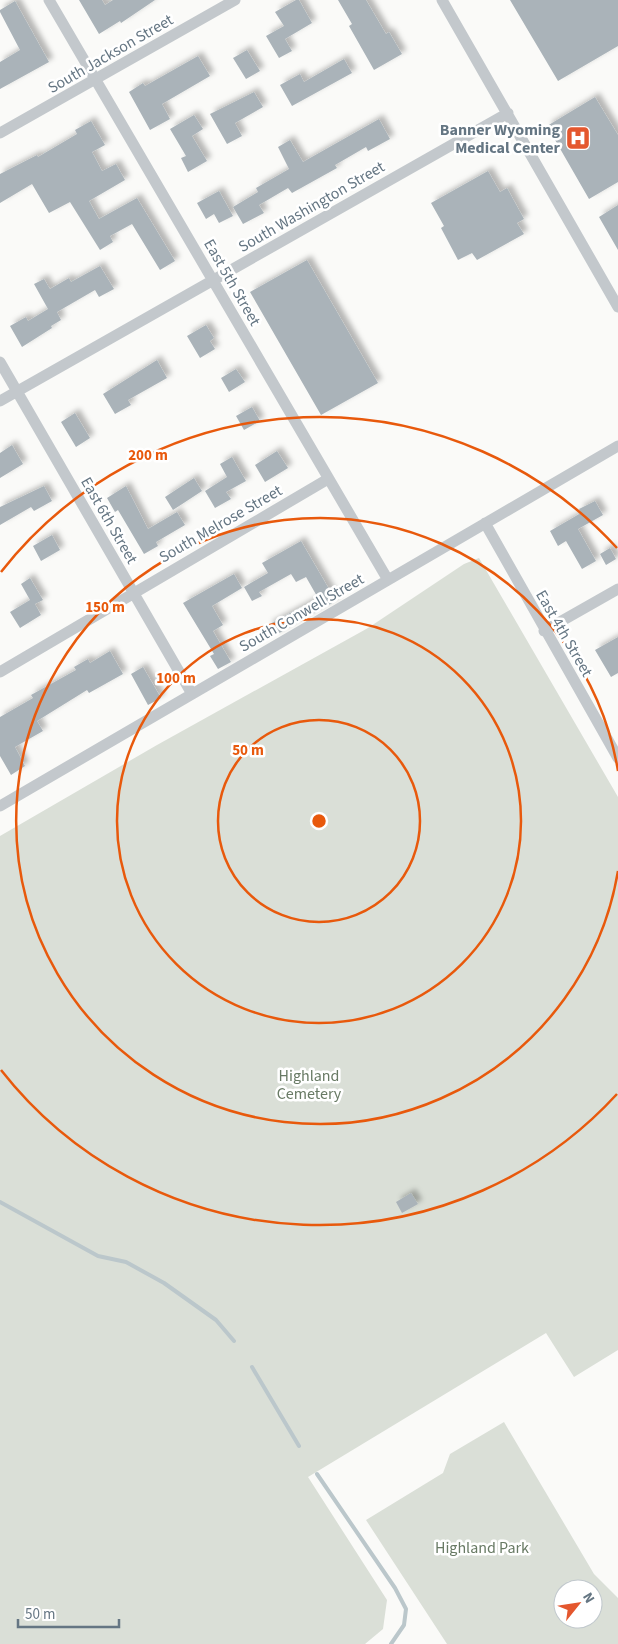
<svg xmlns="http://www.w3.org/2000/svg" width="618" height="1644" font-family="'Source Sans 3',sans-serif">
	<defs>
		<filter id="shadow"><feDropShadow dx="4.5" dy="-4.5" stdDeviation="2.5" flood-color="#0004"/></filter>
	</defs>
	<rect width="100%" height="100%" fill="#fafaf8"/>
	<path fill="#dadfd7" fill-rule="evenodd" d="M479 558 618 797V1350L574 1377 546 1333 308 1477 387 1600 383 1629 365 1644H0V836L157 745 368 628 464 564Z
		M504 1422 594 1574 618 1598V1644H447L366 1520 443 1473 450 1454ZM563 1589H593V1619H563Z"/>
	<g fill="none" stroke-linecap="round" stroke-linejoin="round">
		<path stroke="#bbc7cb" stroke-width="4" d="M0 1202 98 1256 126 1262 164 1283 216 1320 234 1341
			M252 1367 299 1446
			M317 1474 395 1588 406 1609 404 1625 391 1644"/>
	</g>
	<path fill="#aab3b9" filter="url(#shadow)" d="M79 0H102L105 5 113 0H155L121 23 120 21 99 34Z
		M296 0H299L312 23 285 39 292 51 279 58 266 36 284 26 275 12Z
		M338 0H366L386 34 389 32 402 54 374 70 349 26 352 24Z
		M510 0H618V46L558 81Z
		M15 1 49 62 0 89V62L20 50 0 12V10Z
		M247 50 260 71 246 79 233 58Z
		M198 56 210 76 162 104 170 119 150 130 129 92 143 83 145 86Z
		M344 59 352 73 292 106 280 85 300 74 304 82Z
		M254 92 263 107 235 123 242 136 227 144 210 114Z
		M595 97 618 135V182L589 199 547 126Z
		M194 115 203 129 192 136 207 161 188 172 181 158 186 156 170 129Z
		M379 119 390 139 368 151 366 147 335 165 337 168 292 193 288 188 259 205 264 213 243 224 233 207 258 192 256 188 289 169 278 147 290 140 303 162Z
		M91 121 105 145 92 152 102 171 116 164 125 180 89 201 99 219 137 198 175 261 160 270 132 224 110 236 113 242 100 250 70 202 49 213 32 184 0 203V174L37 155 38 157 77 134 75 130Z
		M488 171 500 192 507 188 524 219 517 223 524 234 477 260 472 253 458 260 441 228 444 226 431 203Z
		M219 191 233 216 219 223 214 214 206 219 197 203Z
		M618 205V250L599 217Z
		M307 260 378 383 321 415 250 292Z
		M100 266 114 289 99 297 95 290 57 312 61 320 51 326 52 328 22 347 10 326 26 317 28 321 48 309 34 284 44 279 50 289 69 278 71 282Z
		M206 325 214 338 210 341 215 349 200 358 187 336Z
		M157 360 167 378 128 400 131 405 115 414 103 394Z
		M236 369 245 382 229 392 221 378Z
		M252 407 260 421 244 430 236 416Z
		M75 413 90 438 76 447 61 422Z
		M12 445 23 464 0 478V453Z
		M277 451 288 468 265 482 255 465Z
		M232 457 246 481 226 492 231 499 215 508 205 491 227 477 220 464Z
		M194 478 202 491 173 510 165 497Z
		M44 486 52 501 34 511 31 507 0 525V507Z
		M126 486 148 529 177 512 185 525 156 542 158 546 144 554 118 510 115 512 107 498Z
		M595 501 603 515 578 529 596 561 582 569 566 541 558 546 550 531 581 513 579 509Z
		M52 535 60 550 41 561 33 546Z
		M301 541 336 601 274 636 268 625 318 598 306 577 296 582 291 574 259 592 262 596 252 601 244 587 268 573 262 563Z
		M610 548 616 559 606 565 600 554Z
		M234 574 242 588 212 606 223 625 213 631 231 662 218 669 210 656 214 654 183 603Z
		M30 578 43 600 35 604 41 615 20 628 10 612 30 600 21 584Z
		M618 637V673L611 677 595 650Z
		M110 651 123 674 89 693 87 690 37 721 43 731 15 747 25 766 11 775 0 756V717L33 698 31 695 76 670 74 667 88 659 90 663Z
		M143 667 161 698 148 705 131 674Z
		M411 1193 418 1204 402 1213 396 1202Z"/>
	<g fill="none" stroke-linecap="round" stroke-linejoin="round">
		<path stroke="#c3c8cc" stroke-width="11" d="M49 0 388 580
			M442 0 618 307
			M0 133 235 0
			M0 362 192 694
			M0 401 508 113
			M485 523 618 758
			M544 631 618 589
			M0 672 328 479
			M0 806 618 446"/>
	</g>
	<g fill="none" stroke="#e8590c" stroke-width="2.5">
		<circle cx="319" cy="821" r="101"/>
		<circle cx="319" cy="821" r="202"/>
		<path d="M618 871A303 303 0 1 1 618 771"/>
		<path d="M617 1094A404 404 0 0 1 1 1070M1 572A404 404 0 0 1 617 548"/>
	</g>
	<defs>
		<symbol id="hospital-square" viewBox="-11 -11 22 22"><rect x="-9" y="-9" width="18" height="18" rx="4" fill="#e4572e" stroke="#fff"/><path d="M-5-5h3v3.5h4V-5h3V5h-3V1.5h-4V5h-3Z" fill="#fff"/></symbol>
	</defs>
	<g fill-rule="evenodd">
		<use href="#hospital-square" x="564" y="124" width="28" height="28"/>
	</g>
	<g text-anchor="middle" stroke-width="5" stroke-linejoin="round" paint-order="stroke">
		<g font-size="16" fill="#657683" stroke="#fff">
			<text transform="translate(110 53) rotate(-30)" y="6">South Jackson Street</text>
			<text transform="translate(311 206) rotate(-30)" y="6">South Washington Street</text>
			<text transform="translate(233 282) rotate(60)" y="6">East 5th Street</text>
			<text transform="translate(110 520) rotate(60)" y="6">East 6th Street</text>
			<text transform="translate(220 523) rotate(-30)" y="6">South Melrose Street</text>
			<text transform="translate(301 612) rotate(-30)" y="6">South Conwell Street</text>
			<text transform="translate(565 633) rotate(60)" y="6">East 4th Street</text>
		</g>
		<g font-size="16" font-weight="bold" fill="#657683" stroke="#fff" text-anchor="end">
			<text x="560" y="135">Banner Wyoming<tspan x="560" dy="18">Medical Center</tspan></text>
		</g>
		<g font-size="16" fill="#687a64" stroke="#fff">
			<text x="309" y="1081">Highland<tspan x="309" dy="18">Cemetery</tspan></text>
			<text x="482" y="1553">Highland Park</text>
		</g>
	</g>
	<circle cx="319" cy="821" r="8" fill="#e8590c" stroke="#fff" stroke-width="2.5"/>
	<g font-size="15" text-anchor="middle" font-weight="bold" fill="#e8590c" stroke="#fff" stroke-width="5" stroke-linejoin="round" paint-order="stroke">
		<text x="148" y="460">200 m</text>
		<text x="105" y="612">150 m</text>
		<text x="176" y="683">100 m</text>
		<text x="248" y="755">50 m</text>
	</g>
	<g transform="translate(578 1604) rotate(60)"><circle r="24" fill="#ffffff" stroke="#c1c8cd"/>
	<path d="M0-4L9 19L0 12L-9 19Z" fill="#e4572e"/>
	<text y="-8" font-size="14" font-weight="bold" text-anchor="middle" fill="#657683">N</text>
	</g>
	<path d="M18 1619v8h101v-8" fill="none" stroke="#657683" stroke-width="2.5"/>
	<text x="25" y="1619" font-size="15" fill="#657683" stroke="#ffffff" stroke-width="4" paint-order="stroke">50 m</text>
</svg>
